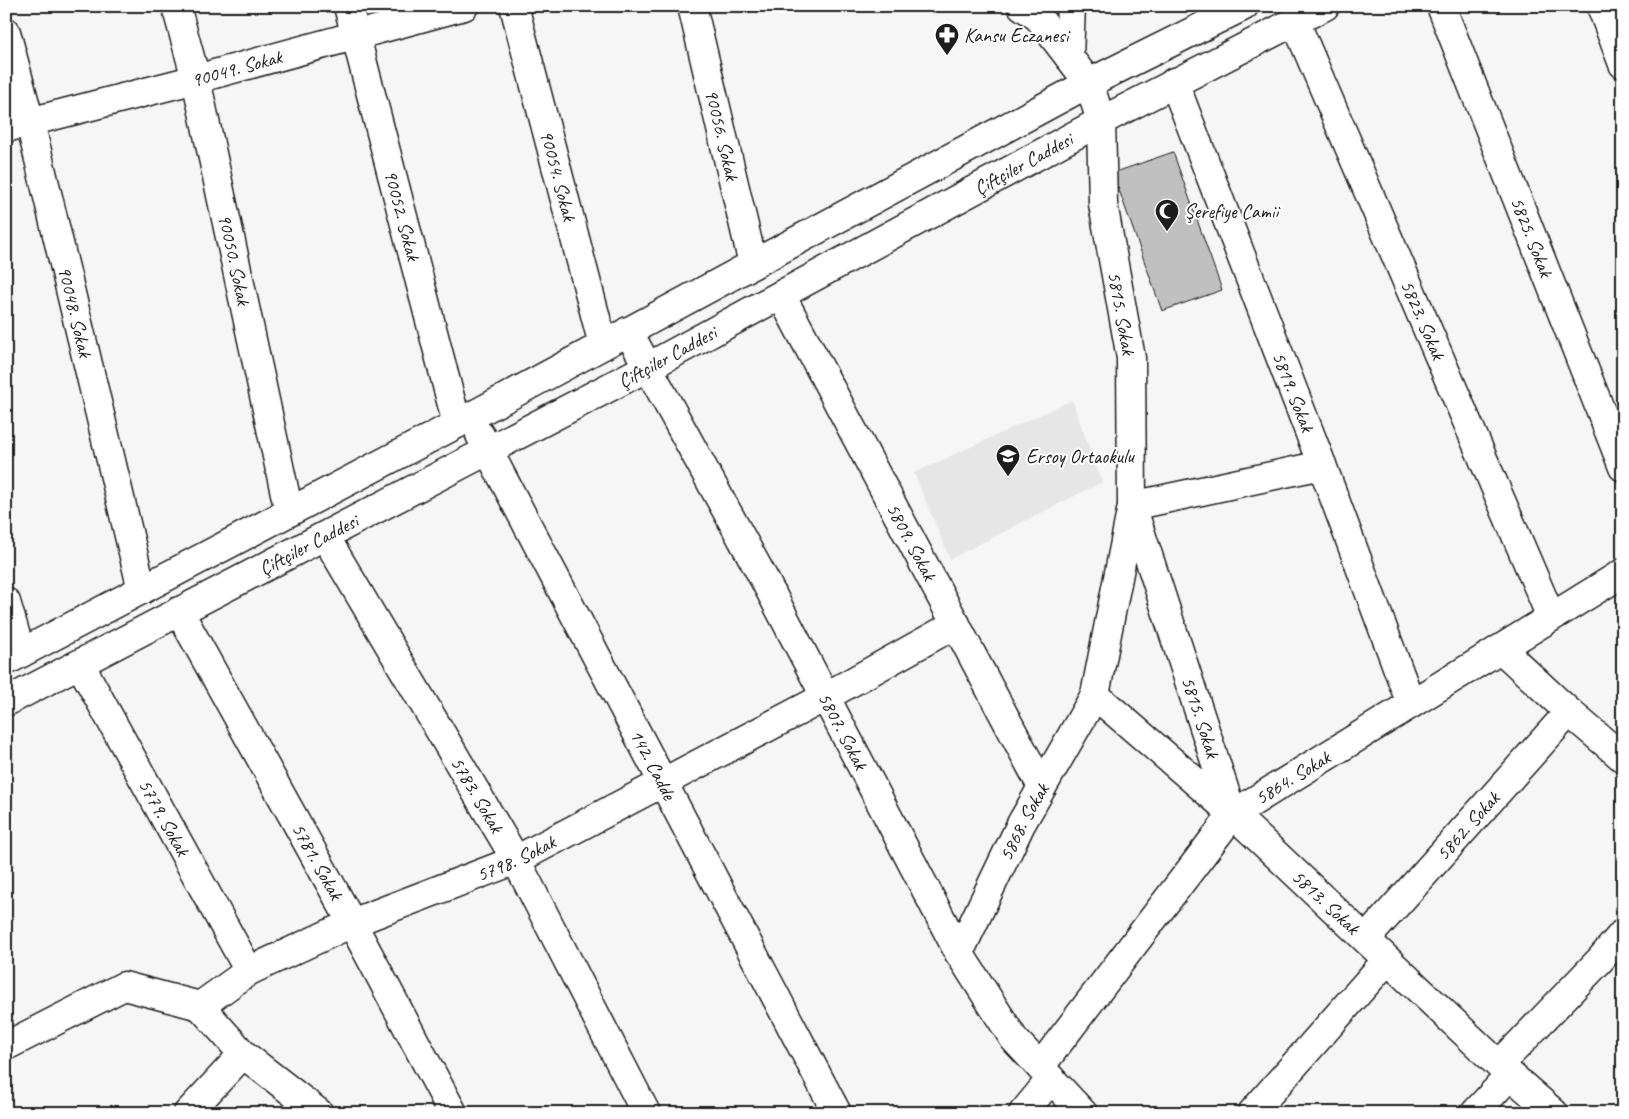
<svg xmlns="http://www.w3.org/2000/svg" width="1629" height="1119" font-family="Caveat,sans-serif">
	<rect width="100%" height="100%" fill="#f6f6f6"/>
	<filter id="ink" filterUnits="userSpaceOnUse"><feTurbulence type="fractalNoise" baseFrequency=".02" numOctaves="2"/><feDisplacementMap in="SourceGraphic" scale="10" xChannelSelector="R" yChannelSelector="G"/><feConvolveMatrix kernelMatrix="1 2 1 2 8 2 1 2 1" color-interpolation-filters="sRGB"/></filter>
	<g filter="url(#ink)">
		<path fill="#e6e6e6" d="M1072 400 1102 482 950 559 914 473Z"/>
		<path fill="#c0c0c0" stroke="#1c1c1c" d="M1173 152 1222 290 1162 311 1113 173Z"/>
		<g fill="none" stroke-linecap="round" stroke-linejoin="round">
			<defs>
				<g id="minor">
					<path id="s1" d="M176 6 196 79 289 512"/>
					<path id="s2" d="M348 6 457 424"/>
					<path id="s3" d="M514 6 603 345"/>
					<path id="s4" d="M692 6 753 264"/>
					<path id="s5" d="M1441 6 1623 467"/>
					<path d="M1601 6 1623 64"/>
					<path id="s6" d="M1295 21 1551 617"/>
					<path id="s7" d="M6 32 30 122 142 590"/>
					<path d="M1069 57 1071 6"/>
					<path id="s8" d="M1174 82 1322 465 1411 704"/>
					<path id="s9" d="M6 128 196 79 464 6"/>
					<path id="s10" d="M781 295 1042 787"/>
					<path id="s11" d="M628 331 764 579 959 953 1014 1039 1083 1113"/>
					<path id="s12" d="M480 435 837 1113"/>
					<path id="s13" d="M325 536 516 860 646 1113"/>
					<path d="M6 602 21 653"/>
					<path id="s14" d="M179 611 352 923 453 1113"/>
					<path d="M1501 649 1569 712 1623 758"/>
					<path d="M6 661 470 417 1089 83 1244 6"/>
					<path id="s15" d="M80 664 249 971"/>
					<path id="s16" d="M1095 695 1233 814 1499 1065 1554 1113"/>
					<path id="s17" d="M6 702 648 367 1101 121 1325 6"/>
					<path d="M1232 813 1132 506 1322 465"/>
					<path id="s18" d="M1366 939 1569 712"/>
					<path id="s19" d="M959 953 1021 824 1095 695 1132 506 1131 358 1103 204 1101 121 1089 83 1038 17 1022 6"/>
					<path id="s20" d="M200 1006 249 971 352 923 516 860 825 697 956 624"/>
					<path d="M6 1046 124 986 200 1006"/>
					<path d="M243 1054 319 1113"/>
					<path d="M1499 1065 1600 960 1623 933"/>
					<path id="s21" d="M1040 1067 1233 814 1623 573"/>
					<path d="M188 1113 243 1054 200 1006"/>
					<path d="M1023 1113 1051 1079"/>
					<path d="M1252 1113 1387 960"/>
					<path d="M1475 1113 1510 1075"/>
				</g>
			</defs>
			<use href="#minor" stroke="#1c1c1c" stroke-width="31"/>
			<use href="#minor" stroke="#fff" stroke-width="28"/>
		</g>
	</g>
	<defs>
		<symbol id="pharmacy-pin" viewBox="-11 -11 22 30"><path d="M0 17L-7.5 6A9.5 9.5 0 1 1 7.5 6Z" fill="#1c1c1c" stroke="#fff"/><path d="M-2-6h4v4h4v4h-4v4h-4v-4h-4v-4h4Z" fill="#fff"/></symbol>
		<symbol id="mosque-pin" viewBox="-11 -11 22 30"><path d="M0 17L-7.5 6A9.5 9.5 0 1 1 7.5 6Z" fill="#1c1c1c" stroke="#fff"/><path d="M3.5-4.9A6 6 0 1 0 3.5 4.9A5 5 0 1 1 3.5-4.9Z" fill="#fff"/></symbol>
		<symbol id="school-pin" viewBox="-11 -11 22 30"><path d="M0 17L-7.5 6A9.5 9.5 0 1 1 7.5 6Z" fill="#1c1c1c" stroke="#fff"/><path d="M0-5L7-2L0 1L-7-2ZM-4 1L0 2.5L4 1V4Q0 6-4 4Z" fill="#fff"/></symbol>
	</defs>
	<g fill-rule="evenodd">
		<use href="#pharmacy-pin" x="933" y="21" width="28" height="38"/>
		<use href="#mosque-pin" x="1153" y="197" width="28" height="38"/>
		<use href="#school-pin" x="994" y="442" width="28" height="38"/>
	</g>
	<g text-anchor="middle" stroke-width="4" stroke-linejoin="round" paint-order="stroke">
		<g font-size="20" fill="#1c1c1c" stroke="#fff" text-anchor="start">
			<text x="964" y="42">Kansu Eczanesi</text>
			<text x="1184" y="218">Şerefiye Camii</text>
			<text x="1026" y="463">Ersoy Ortaokulu</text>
		</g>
		<g font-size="20" fill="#1c1c1c" stroke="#fff">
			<text dy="7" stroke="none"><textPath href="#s9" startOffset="238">90049. Sokak</textPath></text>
			<text dy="7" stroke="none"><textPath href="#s4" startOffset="132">90056. Sokak</textPath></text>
			<text dy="7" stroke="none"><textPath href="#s17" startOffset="1151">Çiftçiler Caddesi</textPath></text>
			<text dy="7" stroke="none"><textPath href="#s3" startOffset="175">90054. Sokak</textPath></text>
			<text dy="7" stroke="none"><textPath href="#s2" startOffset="216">90052. Sokak</textPath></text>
			<text dy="7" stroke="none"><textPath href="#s5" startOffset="248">5825. Sokak</textPath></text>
			<text dy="7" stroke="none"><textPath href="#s1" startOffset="260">90050. Sokak</textPath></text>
			<text dy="7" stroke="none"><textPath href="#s7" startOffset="288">90048. Sokak</textPath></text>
			<text transform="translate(1122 313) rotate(80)" y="7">5815. Sokak</text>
			<text dy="7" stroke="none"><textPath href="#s6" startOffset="325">5823. Sokak</textPath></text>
			<text dy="7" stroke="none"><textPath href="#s17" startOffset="746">Çiftçiler Caddesi</textPath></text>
			<text dy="7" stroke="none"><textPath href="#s8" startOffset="332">5819. Sokak</textPath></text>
			<text dy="7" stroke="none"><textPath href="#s10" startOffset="279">5809. Sokak</textPath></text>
			<text dy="7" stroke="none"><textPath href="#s17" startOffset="341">Çiftçiler Caddesi</textPath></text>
			<text transform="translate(1201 717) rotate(72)" y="7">5815. Sokak</text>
			<text dy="7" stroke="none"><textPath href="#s11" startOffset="454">5807. Sokak</textPath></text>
			<text dy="7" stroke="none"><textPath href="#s12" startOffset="372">142. Cadde</textPath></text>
			<text dy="7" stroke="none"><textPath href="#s21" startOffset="388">5864. Sokak</textPath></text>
			<text dy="7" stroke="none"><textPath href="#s13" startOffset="300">5783. Sokak</textPath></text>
			<text dy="7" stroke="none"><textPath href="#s15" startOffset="175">5779. Sokak</textPath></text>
			<text dy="7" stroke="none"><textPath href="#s19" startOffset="146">5868. Sokak</textPath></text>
			<text dy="7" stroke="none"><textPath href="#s18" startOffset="152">5862. Sokak</textPath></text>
			<text dy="7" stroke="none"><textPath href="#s20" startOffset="350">5798. Sokak</textPath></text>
			<text dy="7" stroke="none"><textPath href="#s14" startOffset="286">5781. Sokak</textPath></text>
			<text dy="7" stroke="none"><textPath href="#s16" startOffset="310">5813. Sokak</textPath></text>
		</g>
	</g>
	<rect width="1629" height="1119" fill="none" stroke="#fff" stroke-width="25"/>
	<rect x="12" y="12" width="1604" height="1094" fill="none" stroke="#1c1c1c" stroke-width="2" filter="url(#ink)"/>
</svg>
